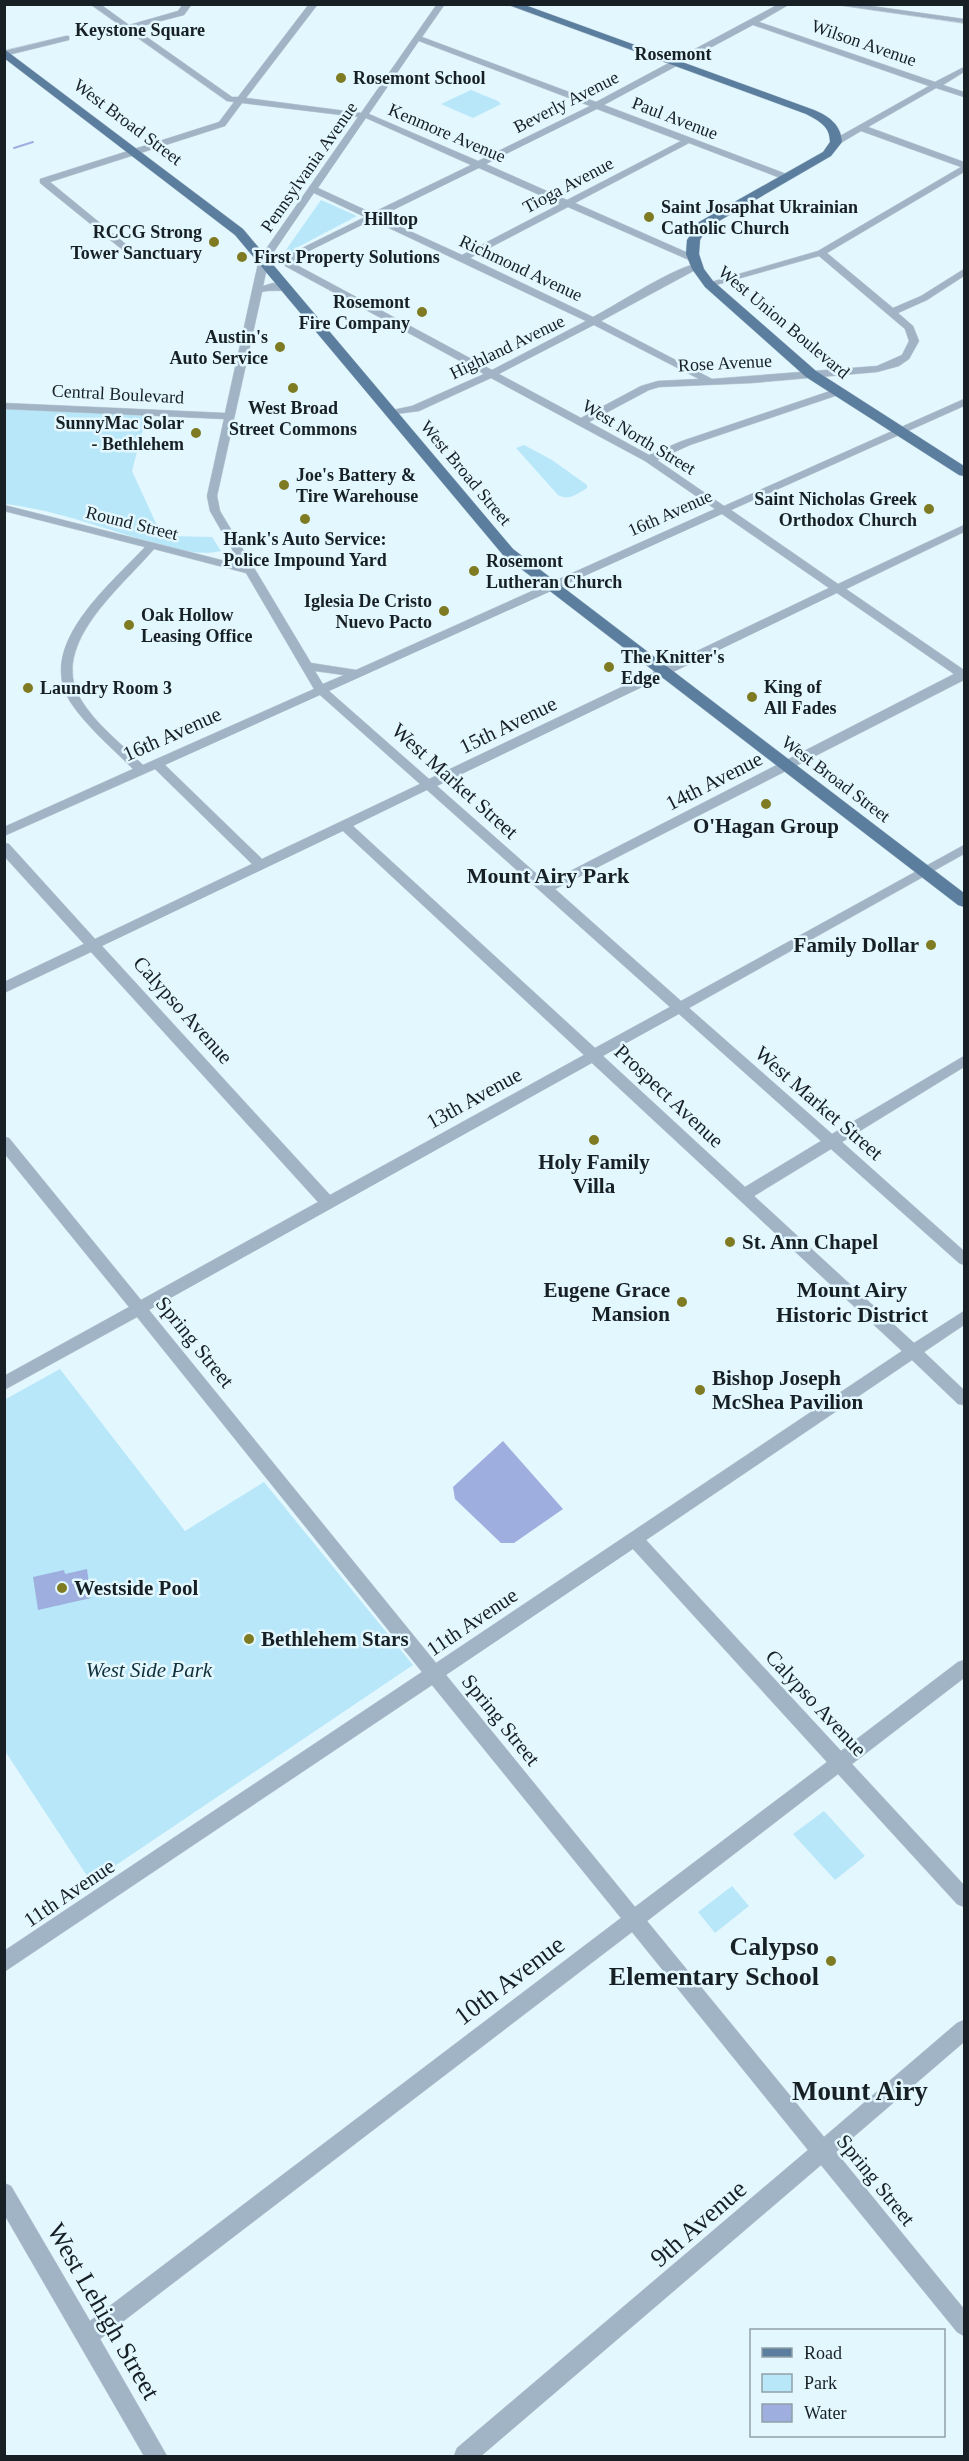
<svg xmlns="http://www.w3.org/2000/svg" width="969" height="2461" font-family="Georgia,serif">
	<rect width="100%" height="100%" fill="#e3f7ff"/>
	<path fill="#b8e7f9" d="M471 90 498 101 501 104 473 118 441 104Z
		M321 200 357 216 296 248 283 260 281 257Z
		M5 408 147 414 132 471 160 532 171 536 212 537 221 551C195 557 170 547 144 540 99 527 51 509 5 504Z
		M524 445 552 460 587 485V488C577 494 569 501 558 495L516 448Z
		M60 1369 185 1531 264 1482 413 1665 91 1882 5 1751 4 1400Z
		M824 1811 865 1856 835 1880 793 1834Z
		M732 1886 749 1906 715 1933 698 1912Z"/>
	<path fill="#9daedf" d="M503 1441 563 1509 514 1543H501L455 1499 453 1487Z
		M87 1569 91 1598 38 1610 33 1577 64 1570 65 1574Z"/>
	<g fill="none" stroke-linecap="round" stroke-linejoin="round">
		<path stroke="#9daedf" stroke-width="2" d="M14 148 33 142"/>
		<defs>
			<path id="minor" d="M90 4H100L129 25 178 11 183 4H192L184 15 134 28 232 97H238L309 4H318L246 98 361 113 437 4H445L422 37 596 102 779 4H790L759 22 935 82 964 67V72L943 85 964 92V97L936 88 868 127 964 162V172L827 253 893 308 921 296 964 269V276L927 300 898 313 913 326 919 341 909 359 899 366 877 372 752 383 659 387 649 390 589 422 649 455 682 441 833 390H841V394L690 445 657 460 724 506 964 399V406L731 510 838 584 964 525V532L846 589 964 670V680L555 889 681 1001 964 845V854L689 1008 832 1134 964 1056V1067L842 1142 964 1251V1265L959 1263 831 1149 754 1196 914 1343 964 1311V1325L924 1352 964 1390V1405L958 1404 912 1360 646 1540 841 1751 958 1662 964 1660V1678L852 1764 964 1885V1907L957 1904 838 1774 647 1921 824 2137 957 2023 964 2020V2042L836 2152 964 2309V2336L957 2332 821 2165 481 2456H454L457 2448 808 2150 632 1932 100 2339 167 2456H144L4 2214V2183L11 2186 90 2321 621 1918 432 1685 4 1972V1951L422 1672 137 1317 4 1390V1376L129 1307 4 1153V1137L9 1138 141 1300 318 1202 91 952 4 993V982L84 944 4 856V843L9 844 95 939 252 864 155 769 4 836V827L133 769C112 748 88 728 71 703 34 646 110 585 145 547L4 511V505L241 565 210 511 207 496 224 419 4 409V403L225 413 259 259 358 117 242 103 225 126 50 182 133 250 125 252 40 183V179L219 122 234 102 227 101ZM753 25 929 86 833 140V144H839L861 131 961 167 818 251 704 284 709 287 819 256 905 329 909 341 902 355 877 366 712 379 601 321 699 268V264C682 262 613 307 593 317L470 258 568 207 689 260H695V256L575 203 689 143 783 179H789V175L604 105ZM419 41 590 106 478 161 369 114ZM597 109 681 141 567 200 486 164ZM366 118 471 165 372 213 318 188ZM479 168 560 204 462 255 379 217ZM314 193 365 217 286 256 285 266 484 374 412 406 388 411V415L419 411 491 378 645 461 715 509 356 670 311 663 220 511 217 496 262 292C271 289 286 293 293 288L273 283 263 286 269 259ZM372 220 586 321 492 370 293 263 297 257ZM594 325 699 379 658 381 641 386 581 418 499 374ZM722 514 829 588 429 779 329 691ZM154 549 246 573 314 689 143 765C122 744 95 724 80 698 49 644 122 587 154 549ZM837 593 954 674 547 883 437 786ZM315 671 344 675 323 684ZM320 695 420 784 262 859 165 765ZM427 790 670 1007 595 1048 353 826ZM343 831 584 1055 330 1195 102 946ZM679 1014 821 1141 745 1187 603 1056ZM592 1063 902 1351 436 1663 149 1310ZM633 1549 827 1762 635 1907 446 1675Z
				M831 4H857L964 19V23Z
				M66 36H69V40L4 56V51Z"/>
			<path id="major" d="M506 4H522L814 110C829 116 841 125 842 142L831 156 707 228 700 240 699 254 704 269 713 281 816 371 964 466V476L959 475 806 377 705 287 692 269 686 254 687 240 699 222 823 152 830 142C830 126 819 121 806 114Z
				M4 49 243 229 513 549 964 893V907L958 905 503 555 235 235 4 58Z"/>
		</defs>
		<use href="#minor" stroke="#bed0d8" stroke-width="1"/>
		<use href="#major" stroke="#bed0d8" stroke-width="1"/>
		<use href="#minor" fill="#a1b4c6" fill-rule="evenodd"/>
		<use href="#major" fill="#5c7e9e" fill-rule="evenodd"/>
	</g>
	<g fill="#7f7b22" stroke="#e3f7ff" stroke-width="2">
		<circle cx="341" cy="78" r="6"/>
		<circle cx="649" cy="217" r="6"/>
		<circle cx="214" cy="242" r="6"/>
		<circle cx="242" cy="257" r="6"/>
		<circle cx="422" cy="312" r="6"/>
		<circle cx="280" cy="347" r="6"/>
		<circle cx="293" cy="388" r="6"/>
		<circle cx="196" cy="433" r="6"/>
		<circle cx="284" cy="485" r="6"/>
		<circle cx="929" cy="509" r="6"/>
		<circle cx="305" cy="519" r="6"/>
		<circle cx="474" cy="571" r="6"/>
		<circle cx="444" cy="611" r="6"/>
		<circle cx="129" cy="625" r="6"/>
		<circle cx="609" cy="667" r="6"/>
		<circle cx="28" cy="688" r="6"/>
		<circle cx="752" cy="697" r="6"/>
		<circle cx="766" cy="804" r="6"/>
		<circle cx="931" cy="945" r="6"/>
		<circle cx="594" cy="1140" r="6"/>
		<circle cx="730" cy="1242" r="6"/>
		<circle cx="682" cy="1302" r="6"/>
		<circle cx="700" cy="1390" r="6"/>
		<circle cx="62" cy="1588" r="6"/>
		<circle cx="249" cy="1639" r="6"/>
		<circle cx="831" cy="1961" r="6"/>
	</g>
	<g text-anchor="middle" stroke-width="5" stroke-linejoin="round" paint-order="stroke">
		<g font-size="18" font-weight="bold" fill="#172024" stroke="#e3f7ff">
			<text x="140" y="36">Keystone Square</text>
			<text x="673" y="60">Rosemont</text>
			<text x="391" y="225">Hilltop</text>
		</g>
		<g font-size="18" fill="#172024" stroke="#e3f7ff">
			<text transform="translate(864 43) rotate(19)" y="6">Wilson Avenue</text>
			<text transform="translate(566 102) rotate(-27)" y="6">Beverly Avenue</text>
			<text transform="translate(675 118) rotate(21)" y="6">Paul Avenue</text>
			<text transform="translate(128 122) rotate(37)" y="6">West Broad Street</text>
			<text transform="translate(447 133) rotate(23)" y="6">Kenmore Avenue</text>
			<text transform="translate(309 167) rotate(-55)" y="6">Pennsylvania Avenue</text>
			<text transform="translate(568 185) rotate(-28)" y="6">Tioga Avenue</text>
			<text transform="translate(521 268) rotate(25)" y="6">Richmond Avenue</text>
			<text transform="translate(784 322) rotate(40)" y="6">West Union Boulevard</text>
			<text transform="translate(507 347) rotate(-26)" y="6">Highland Avenue</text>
			<text transform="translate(725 363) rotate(-3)" y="6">Rose Avenue</text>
			<text transform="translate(118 394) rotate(3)" y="6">Central Boulevard</text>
			<text transform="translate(639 437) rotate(31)" y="6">West North Street</text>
			<text transform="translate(466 473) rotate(50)" y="6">West Broad Street</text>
			<text transform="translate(670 513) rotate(-24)" y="6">16th Avenue</text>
			<text transform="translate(132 523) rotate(14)" y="6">Round Street</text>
			<text transform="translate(836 779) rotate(37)" y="6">West Broad Street</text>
		</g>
		<g font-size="18" font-weight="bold" fill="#172024" stroke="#e3f7ff" text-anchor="start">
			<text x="353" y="84">Rosemont School</text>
			<text x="661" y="213">Saint Josaphat Ukrainian<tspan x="661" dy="21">Catholic Church</tspan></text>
			<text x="202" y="238" text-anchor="end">RCCG Strong<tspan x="202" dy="21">Tower Sanctuary</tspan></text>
			<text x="254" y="263">First Property Solutions</text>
			<text x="410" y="308" text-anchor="end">Rosemont<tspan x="410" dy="21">Fire Company</tspan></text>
			<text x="268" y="343" text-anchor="end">Austin's<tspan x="268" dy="21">Auto Service</tspan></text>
			<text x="293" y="414" text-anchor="middle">West Broad<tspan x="293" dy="21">Street Commons</tspan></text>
			<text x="184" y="429" text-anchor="end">SunnyMac Solar<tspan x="184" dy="21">- Bethlehem</tspan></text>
			<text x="296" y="481">Joe's Battery &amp;<tspan x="296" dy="21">Tire Warehouse</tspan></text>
			<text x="917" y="505" text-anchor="end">Saint Nicholas Greek<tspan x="917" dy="21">Orthodox Church</tspan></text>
			<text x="305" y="545" text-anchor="middle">Hank's Auto Service:<tspan x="305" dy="21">Police Impound Yard</tspan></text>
			<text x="486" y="567">Rosemont<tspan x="486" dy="21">Lutheran Church</tspan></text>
			<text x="432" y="607" text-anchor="end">Iglesia De Cristo<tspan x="432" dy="21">Nuevo Pacto</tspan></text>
			<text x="141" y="621">Oak Hollow<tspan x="141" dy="21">Leasing Office</tspan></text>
			<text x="621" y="663">The Knitter's<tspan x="621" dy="21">Edge</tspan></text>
			<text x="764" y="693">King of<tspan x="764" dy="21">All Fades</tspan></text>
			<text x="40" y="694">Laundry Room 3</text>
		</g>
		<g font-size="21" fill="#172024" stroke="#e3f7ff">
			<text transform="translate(508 725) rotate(-26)" y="7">15th Avenue</text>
			<text transform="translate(172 734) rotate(-24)" y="7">16th Avenue</text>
			<text transform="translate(455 781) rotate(42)" y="7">West Market Street</text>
			<text transform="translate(714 781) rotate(-27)" y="7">14th Avenue</text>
			<text transform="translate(183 1010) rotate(48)" y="7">Calypso Avenue</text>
			<text transform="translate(669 1096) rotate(43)" y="7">Prospect Avenue</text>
			<text transform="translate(474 1098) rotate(-29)" y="7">13th Avenue</text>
			<text transform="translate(819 1103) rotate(41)" y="7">West Market Street</text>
			<text transform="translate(195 1342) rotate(51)" y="7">Spring Street</text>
			<text transform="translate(472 1622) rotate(-34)" y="7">11th Avenue</text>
			<text transform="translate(816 1703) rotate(47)" y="7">Calypso Avenue</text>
			<text transform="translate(501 1720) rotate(51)" y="7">Spring Street</text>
			<text transform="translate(69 1893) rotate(-34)" y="7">11th Avenue</text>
			<text transform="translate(876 2180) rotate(51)" y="7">Spring Street</text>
		</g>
		<g font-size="21" font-weight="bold" fill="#172024" stroke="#e3f7ff" text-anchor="start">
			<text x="766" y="833" text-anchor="middle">O'Hagan Group</text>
			<text x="919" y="952" text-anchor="end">Family Dollar</text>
			<text x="594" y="1169" text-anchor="middle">Holy Family<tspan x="594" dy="24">Villa</tspan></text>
			<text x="742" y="1249">St. Ann Chapel</text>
			<text x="670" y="1297" text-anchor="end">Eugene Grace<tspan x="670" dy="24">Mansion</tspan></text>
			<text x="712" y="1385">Bishop Joseph<tspan x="712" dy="24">McShea Pavilion</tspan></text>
			<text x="74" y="1595">Westside Pool</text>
			<text x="261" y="1646">Bethlehem Stars</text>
		</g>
		<g font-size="21" font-style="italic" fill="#0f2f3a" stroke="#e3f7ff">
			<text x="149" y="1677">West Side Park</text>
		</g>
		<g font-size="22" font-weight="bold" fill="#172024" stroke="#e3f7ff">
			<text x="548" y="883">Mount Airy Park</text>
			<text x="852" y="1297">Mount Airy<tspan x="852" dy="25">Historic District</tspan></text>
		</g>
		<g font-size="26" font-weight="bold" fill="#172024" stroke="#e3f7ff" text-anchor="end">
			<text x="819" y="1955">Calypso<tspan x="819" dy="30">Elementary School</tspan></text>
		</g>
		<g font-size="26" fill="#172024" stroke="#e3f7ff">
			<text transform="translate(509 1980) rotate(-37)" y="9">10th Avenue</text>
			<text transform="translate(698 2223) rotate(-41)" y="9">9th Avenue</text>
			<text transform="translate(104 2311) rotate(60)" y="9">West Lehigh Street</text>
		</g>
		<g font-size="27" font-weight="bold" fill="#172024" stroke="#e3f7ff">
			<text x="860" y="2100">Mount Airy</text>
		</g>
	</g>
	<rect width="969" height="2461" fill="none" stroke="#172024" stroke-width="12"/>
	<rect x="750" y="2329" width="195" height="108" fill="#e3f7ff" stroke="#91a1a7" stroke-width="1.5"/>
	<rect x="762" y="2348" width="30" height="9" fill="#5c7e9e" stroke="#91a1a7" stroke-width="1.5"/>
	<text x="804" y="2359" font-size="18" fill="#172024">Road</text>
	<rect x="762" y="2374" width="30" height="18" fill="#b8e7f9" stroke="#91a1a7" stroke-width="1.5"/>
	<text x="804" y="2389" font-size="18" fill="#172024">Park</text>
	<rect x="762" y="2404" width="30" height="18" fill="#9daedf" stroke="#91a1a7" stroke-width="1.5"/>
	<text x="804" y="2419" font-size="18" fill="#172024">Water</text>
</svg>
